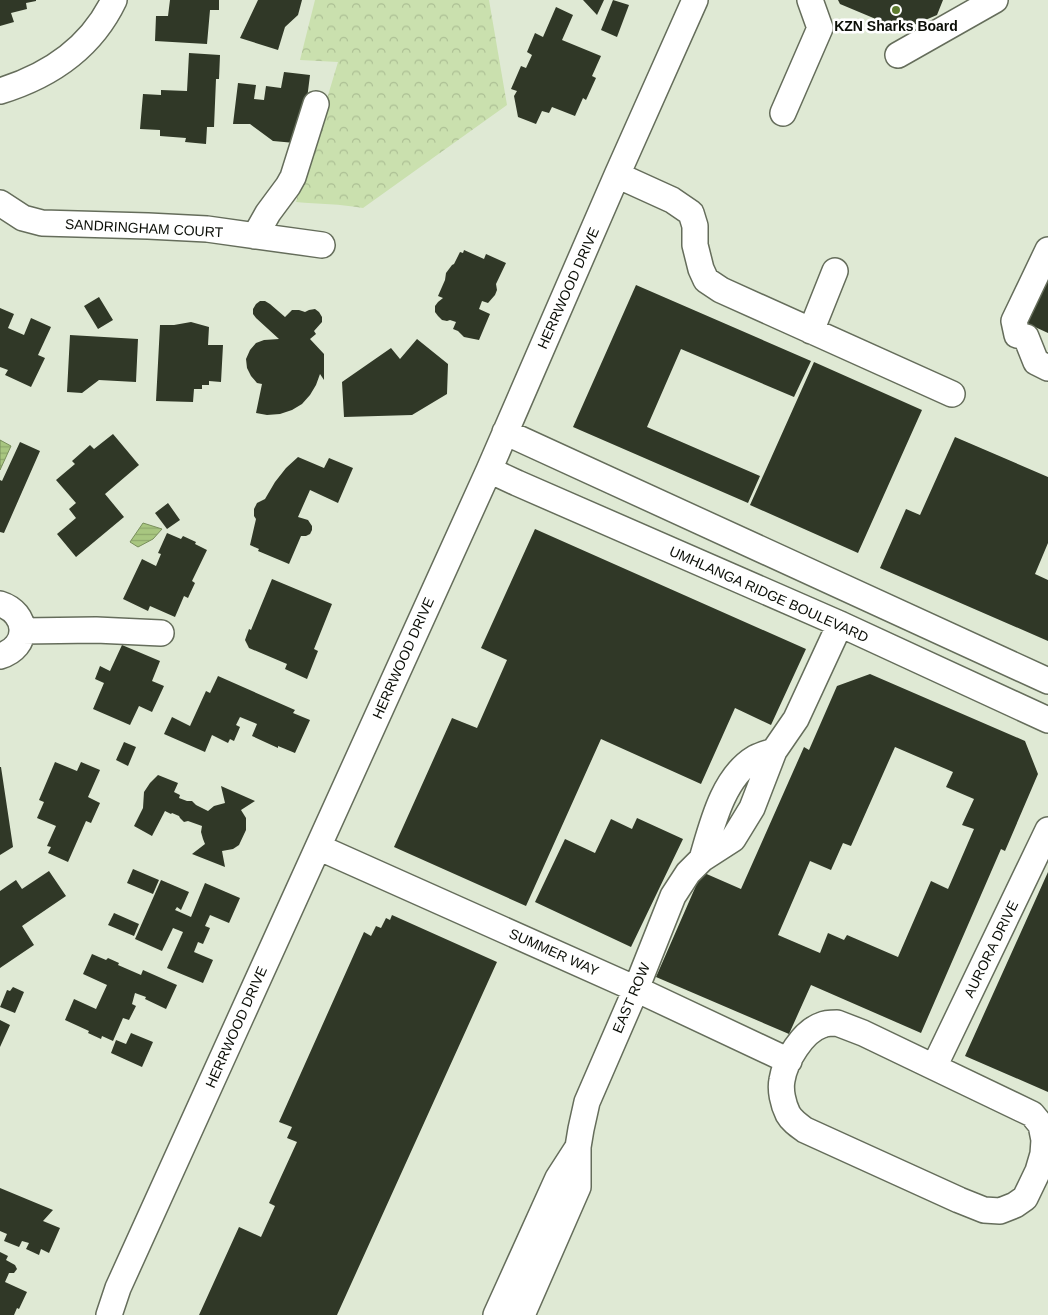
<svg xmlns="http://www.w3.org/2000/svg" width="1048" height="1315" font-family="Helvetica,sans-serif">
	<defs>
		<pattern id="forest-crowns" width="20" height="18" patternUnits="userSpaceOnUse" patternTransform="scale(1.25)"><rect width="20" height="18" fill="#cae0ae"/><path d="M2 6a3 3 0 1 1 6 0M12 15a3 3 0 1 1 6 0" fill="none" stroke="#acbf94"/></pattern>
		<pattern id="water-rules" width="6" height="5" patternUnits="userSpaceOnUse" patternTransform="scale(1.25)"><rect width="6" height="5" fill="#a8c680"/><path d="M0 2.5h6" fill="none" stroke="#8fa96d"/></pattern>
	</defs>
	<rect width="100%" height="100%" fill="#dfe9d4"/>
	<path fill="url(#forest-crowns)" d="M315 0H489L507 105 363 208C341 204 318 204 296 202L338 62 300 60Z"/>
	<path fill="url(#water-rules)" stroke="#798f5c" d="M0 440 11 446 0 470Z
		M143 523 162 529 153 539 138 547 130 542Z"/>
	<path fill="#303827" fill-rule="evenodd" d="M0 0H36V1L26 3 27 9 11 13 14 22 0 26Z
		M170 0H219V10H210L207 44 155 41 156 16H168Z
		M258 0H302L298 15 285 27 278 50 240 38Z
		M583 0H604L597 15Z
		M613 0 629 5 617 37 601 30Z
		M838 0H943L937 15 902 30 840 4Z
		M556 7 573 15 562 40 601 56 592 76 596 78 586 100 583 98 575 116 552 107 549 113 542 111 536 124 518 117 514 96 517 91 511 89 521 66 526 68 532 55 527 52 535 33 543 37Z
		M189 53 220 55 219 79H216L214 127H207L206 144 185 142 186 138 160 136V130L140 129 143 94 161 95V90L187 91Z
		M284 72 310 75 304 123 295 143 273 141 250 124H233L238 83 256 85 254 99 264 100 266 86 281 88Z
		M464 250 484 259 486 254 506 263 496 284 497 290 495 295 488 303 482 301 479 309 490 314 479 340 464 337 458 331 453 329 456 322 450 320 447 321 442 320 438 316 435 312V306L438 302 443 298 438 296 445 280 446 273 452 265 454 264 460 252 463 253Z
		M1048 263V333L1022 321Z
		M636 285 811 361 794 397 681 349 647 427 760 476 748 503 573 427Z
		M99 297 113 320 98 329 84 306Z
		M260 301H265L270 304 285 317 292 310H299L305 312 309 310 315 309 319 312 322 317V322L314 331 316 334 310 339 324 354V380L320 374 316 385 310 395 302 404 292 410 280 414 267 415 256 413 262 384 257 383 251 376 247 368 246 359 250 350 256 343 264 340 279 339 256 318 253 314V309L256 304Z
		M0 308 14 314 8 328 24 335 31 318 51 327 38 355 45 358 31 387 5 375 8 370 0 367Z
		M191 322 209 327 208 345H223L221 382 209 381V385H202V389H194L193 402 156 401 160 325H174Z
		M70 335 138 339 136 382 99 380 82 393 67 392Z
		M417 339 448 364 447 394 412 415 344 417 342 382 391 348 400 359Z
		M814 362 922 410 858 553 750 505Z
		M113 434 139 465 105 494 124 517 76 557 57 534 76 518 69 509 76 503 56 480 75 464 72 461 90 445 94 449Z
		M955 437 1048 477V543L1035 574 1048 580V641L880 568 906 509 920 515Z
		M20 442 40 451 4 533 0 532V480L2 481Z
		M298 457 324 468 329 458 353 468 338 503 310 490 298 517 308 520 312 526V530L310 534 306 536H301L289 564 258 551 259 549 250 545 256 519 254 516V509L257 503 265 499 275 482 286 468Z
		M168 503 180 520 167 529 155 513Z
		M535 529 806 649 771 725 735 708 701 784 601 739 526 906 394 847 452 718 477 728 507 660 481 648Z
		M167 533 181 539 183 536 196 542 195 544 207 550 192 581 195 583 188 598 184 596 175 617 150 606 148 611 123 599 142 559 156 566 161 554 158 553Z
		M272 579 332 604 314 649 318 651 307 679 285 669 287 664 249 648 245 640 249 629 251 630Z
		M122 645 160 661 152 681 164 686 152 712 139 706 130 725 93 709 104 683 95 679 100 666 110 671Z
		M870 674 1025 741 1038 774 1005 851 1001 849 921 1033 811 985 789 1034 656 977 702 872 741 889 804 747 809 750 837 686ZM895 747 953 772 946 787 974 799 962 825 974 829 948 889 931 881 898 957 847 935 844 940 828 933 820 953 778 935 810 861 831 870 843 843 851 846Z
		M218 676 295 710 293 713 310 720 295 753 278 746V748L252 736 257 724 240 717 236 725 240 727 234 741 230 739 228 743 212 735 205 752 164 734 172 717 190 726 206 691 210 693Z
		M124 742 136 747 128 766 116 760Z
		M55 762 77 771 81 762 100 770 88 797 100 803 91 823 86 821 68 862 48 853 51 847 47 846 56 826 37 818 44 802 39 800Z
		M0 767H1L13 847 0 855Z
		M158 775 178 783 174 792 180 795 179 798 187 801H192L196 805 208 811 214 806 225 803 221 786 255 801 241 810 246 818V830L239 845 233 849 222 851 225 867 192 854 205 844 203 839 201 832 202 826 188 821 184 822 180 818 179 816 172 813 171 814 165 811 152 836 134 826 143 808 144 792 150 783Z
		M637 818 683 839 631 947 535 902 565 839 595 853 611 819 632 829Z
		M133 869 159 880 153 894 127 883Z
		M49 871 66 896 22 926 34 945 0 968V891L16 880 22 889Z
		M1048 872V1092L965 1056Z
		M161 880 189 892 181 910 177 907 175 910 191 917 205 883 240 898 229 923 210 915 205 926 210 928 203 944 198 942 194 952 213 960 203 983 167 968 183 932 173 928 162 951 135 939Z
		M114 913 139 924 134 936 108 925Z
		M392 915 497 962 337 1315H199L239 1227 261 1237 275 1206 269 1203 297 1142 287 1138 292 1127 279 1122 364 932 371 936 376 926 381 928 386 918 390 920Z
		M92 954 106 960 108 958 119 963 118 965 141 975 143 970 177 985 166 1009 145 999 146 997 135 993 132 1004 136 1006 129 1020 123 1018 113 1041 102 1036 101 1039 88 1033 89 1031 65 1020 74 999 96 1009 107 985 83 974Z
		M13 987 24 992 15 1013 0 1007 7 990 10 991Z
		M0 1020 10 1025 0 1047Z
		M131 1033 153 1042 142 1067 111 1053 116 1040 126 1044Z
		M0 1188 53 1210 43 1221 60 1228 49 1253 41 1249 39 1255 26 1249 29 1243 22 1241 19 1247 4 1241 7 1234 0 1231Z
		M0 1252 8 1256 6 1260 15 1265 17 1269 14 1273H9L5 1282 27 1292 19 1309 17 1308 14 1315H0Z"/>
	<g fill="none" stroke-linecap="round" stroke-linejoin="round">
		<defs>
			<path id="minor" d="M898 55 995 0
				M0 91C49 76 91 48 114 0
				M783 113 820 28 810 0
				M617 175 672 200 691 213 695 226V245L701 269 706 280 721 290 952 394
				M0 203 23 218 42 223 148 226 207 229 322 245
				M255 236 268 213 288 186 293 177 316 104
				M1048 250 1014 321 1017 335 1026 337 1036 362 1048 368
				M811 331 835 271
				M505 432 1048 681
				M489 470 517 483 840 624 1048 720
				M0 604C29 613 30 647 0 656
				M22 631 96 630 161 633
				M318 847 636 989 789 1061
				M702 859C712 825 723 777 755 758 761 755 768 753 774 751
				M837 1023 863 1033 1032 1114 1041 1125 1044 1140 1043 1154 1038 1171 1025 1198 1015 1205 1000 1211 984 1210 959 1200 805 1130C798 1125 792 1121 788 1114 783 1104 780 1090 782 1080 785 1061 803 1031 822 1025 826 1023 832 1023 837 1023Z
				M934 1067 1048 830
				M109 1315 118 1288 489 470 617 175 695 0
				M496 1315 558 1178 578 1147
				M522 1315 578 1187V1147L581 1129 587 1102 636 989 673 896 688 873 702 859 733 839 741 826 752 808 774 751 796 719 840 624"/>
		</defs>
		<use href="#minor" stroke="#656d5b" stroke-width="28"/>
		<use href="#minor" stroke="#fff" stroke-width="25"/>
	</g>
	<circle fill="#5e7b30" stroke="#fff" stroke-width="2" cx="896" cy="10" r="5"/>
	<g text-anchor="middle" stroke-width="5" stroke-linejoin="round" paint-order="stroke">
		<g font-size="14" font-weight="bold" fill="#0b0e07" stroke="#fff">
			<text x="896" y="31">KZN Sharks Board</text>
		</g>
		<g font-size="14" fill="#0b0e07" stroke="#fff">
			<text transform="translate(144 228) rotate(3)" y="5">SANDRINGHAM COURT</text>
			<text transform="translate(568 288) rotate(-66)" y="5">HERRWOOD DRIVE</text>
			<text transform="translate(769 594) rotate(24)" y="5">UMHLANGA RIDGE BOULEVARD</text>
			<text transform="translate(403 658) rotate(-66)" y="5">HERRWOOD DRIVE</text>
			<text transform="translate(991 949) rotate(-64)" y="5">AURORA DRIVE</text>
			<text transform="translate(554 952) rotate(24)" y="5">SUMMER WAY</text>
			<text transform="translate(631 998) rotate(-67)" y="5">EAST ROW</text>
			<text transform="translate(236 1027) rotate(-66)" y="5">HERRWOOD DRIVE</text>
		</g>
	</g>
</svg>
